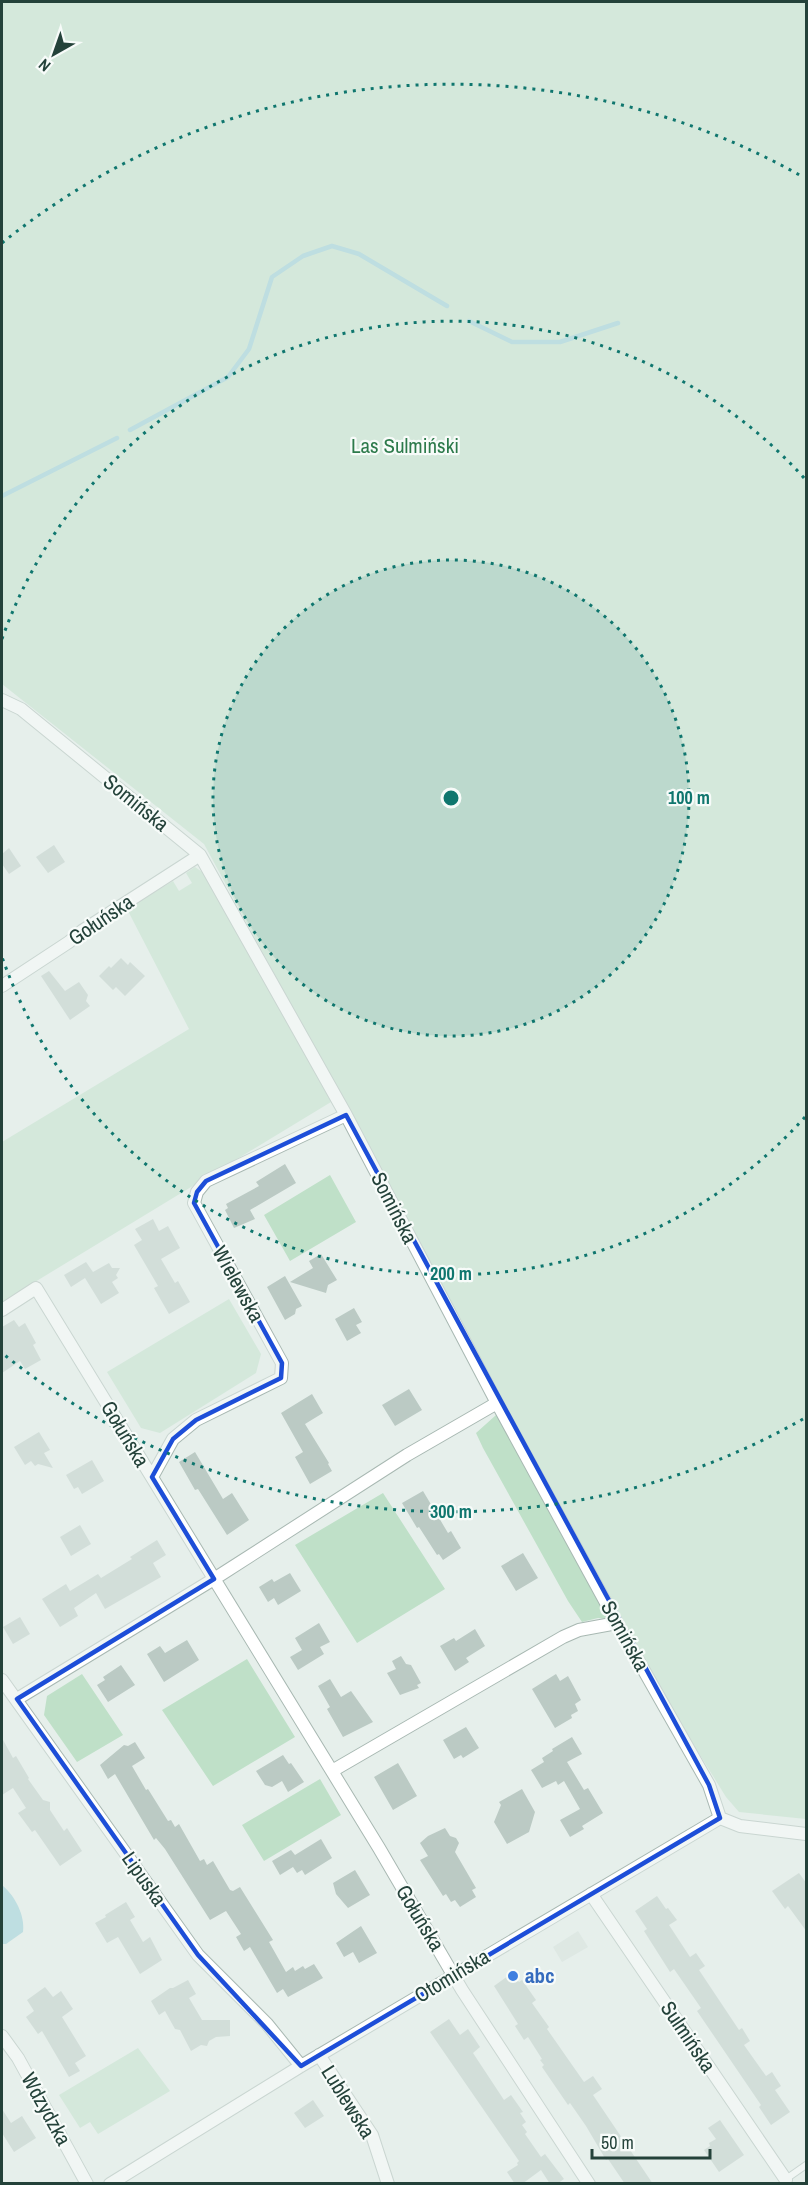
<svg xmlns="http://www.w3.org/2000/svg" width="808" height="2185" font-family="'Archivo Narrow',sans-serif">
	<rect width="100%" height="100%" fill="#e6efeb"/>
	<path fill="#d4dfda" d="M578 1931 588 1947 562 1962 553 1947Z"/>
	<path fill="#bfe0c8" d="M2 2H806V1819L739 1812 726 1797 682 1726 624 1621 598 1618 582 1622 568 1601 483 1448 476 1433 505 1407 387 1182 204 844 2 684Z
		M195 867 205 874 215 885 331 1102 2 1302V1142L189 1029 127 909 173 881 179 891 192 883 186 873Z
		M330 1175 356 1222 290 1261 264 1215Z
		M229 1299 261 1354 256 1373 160 1433 141 1428 107 1372Z
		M383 1493 445 1589 357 1643 295 1545Z
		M247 1659 295 1737 213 1786 162 1710Z
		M82 1674 123 1735 77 1762 44 1715 47 1696Z
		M320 1779 341 1815 264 1861 242 1825Z
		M138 2048 170 2091 98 2134 90 2122 80 2128 59 2095Z"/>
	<path fill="#8ec9d4" d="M2 1885C15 1896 25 1915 23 1932L6 1944H2Z"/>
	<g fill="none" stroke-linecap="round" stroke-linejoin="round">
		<path stroke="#8ec9d4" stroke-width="4.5" d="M469 321 512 342H560L618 323
			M130 430 228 377 249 349 272 277 303 256 332 246 359 254 447 306
			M2 496 117 438"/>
	</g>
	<path fill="#bbcac4" d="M54 845 65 862 48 873 36 857Z
		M9 848 21 866 9 874 2 864V854Z
		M121 958 128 965 130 962 145 976 125 996 116 987 113 990 99 976 109 966 111 968Z
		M49 971 65 991 79 982 88 995 86 1001 90 1006 70 1020 41 976Z
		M285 1164 296 1183 250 1210 255 1219 234 1228 225 1210 228 1208 226 1204 259 1186 256 1182Z
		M153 1219 159 1231 168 1226 180 1248 161 1259 175 1283 178 1281 190 1302 169 1314 154 1288 158 1286 134 1245 142 1240 135 1229Z
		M321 1254 337 1280 328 1285 326 1293 290 1282 313 1268 309 1261Z
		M86 1262 93 1272 109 1263 112 1268H120L116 1275 118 1278 112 1282 119 1293 101 1304 85 1278 71 1287 64 1275Z
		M285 1276 302 1306 296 1309 295 1314 285 1320 267 1287Z
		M354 1308 362 1322 356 1325 361 1333 347 1341 335 1319Z
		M14 1320 19 1327 25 1323 36 1343 33 1345 41 1360 25 1369 20 1361 2 1373V1327Z
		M409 1389 422 1410 395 1426 382 1405Z
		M312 1394 323 1413 305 1424 329 1463 328 1464 332 1471 310 1484 295 1457 303 1452 281 1413Z
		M39 1432 50 1450 44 1453 53 1468 38 1464 35 1466 31 1461 25 1465 14 1447Z
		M195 1452 223 1499 232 1493 249 1520 227 1535 198 1489 195 1490 179 1462Z
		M92 1460 104 1481 82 1494 78 1487 74 1489 66 1475Z
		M423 1491 448 1533 451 1531 461 1548 443 1560 439 1554 437 1555 419 1527 417 1528 402 1503Z
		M80 1525 91 1544 71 1556 60 1537Z
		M157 1540 166 1555 153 1563 161 1577 105 1609 96 1593 74 1608 78 1616 60 1627 42 1599 66 1584 70 1591 98 1574 101 1578 132 1559 130 1557Z
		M523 1553 538 1578 516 1591 501 1566Z
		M290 1573 301 1591 278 1605 274 1598 268 1602 259 1587 272 1579 274 1582Z
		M20 1617 30 1634 13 1644 3 1627Z
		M319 1623 330 1642 320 1647 324 1654 298 1670 290 1657 302 1650 295 1638Z
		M475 1629 485 1646 466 1658 469 1662 455 1671 440 1646 454 1638 456 1641Z
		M187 1640 199 1660 164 1682 147 1654 160 1646 165 1653Z
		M401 1656 406 1664 411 1665 421 1683 417 1685 419 1688 400 1695 387 1673 396 1669 392 1661Z
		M121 1665 135 1685 108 1702 97 1685 105 1680 103 1677Z
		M556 1674 560 1681 568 1676 581 1700 575 1704 578 1711 571 1715 572 1718 555 1728 532 1689Z
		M330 1679 341 1697 351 1691 373 1722 343 1737 327 1709 330 1707 318 1686Z
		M466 1727 479 1748 463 1758 461 1755 454 1759 443 1740Z
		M572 1737 582 1754 567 1762 584 1790 588 1788 603 1813 582 1826 584 1829 570 1837 560 1820 580 1809 564 1781 558 1785 556 1781 542 1788 531 1770 544 1762 542 1758 553 1751 552 1749Z
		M2 1738 13 1758 16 1756 29 1778 28 1779 43 1800 50 1802V1810L64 1831 67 1828 82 1851 60 1866 35 1830 32 1832 18 1813 26 1808 13 1788 2 1795Z
		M135 1742 145 1758 132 1766 146 1790 148 1789 168 1821 171 1820 175 1827 179 1824 200 1861 204 1859 207 1865 213 1861 230 1890 233 1891 240 1887 273 1940 269 1942 286 1972 293 1967 295 1971 303 1966 305 1969 314 1964 323 1978 288 1997 283 1989 277 1993 250 1947 244 1951 236 1937 241 1934 226 1911 210 1920 165 1849 156 1838 154 1840 115 1774 108 1779 100 1765 124 1745 128 1746Z
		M283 1755 289 1764 291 1763 304 1782 288 1792 282 1781 272 1787 265 1785 256 1771Z
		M398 1763 417 1796 393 1810 374 1777Z
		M522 1789 535 1812 529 1832 507 1844 494 1822 501 1805 499 1802Z
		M445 1828 450 1836 456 1838 459 1843 455 1852 476 1888 472 1890 476 1897 460 1907 455 1900 451 1902 446 1894 443 1896 420 1860 428 1856 420 1843 428 1836Z
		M321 1839 332 1858 305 1875 302 1870 297 1873 293 1867 280 1875 272 1861 291 1850 295 1855Z
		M355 1870 370 1895 348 1908 336 1894 333 1883Z
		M799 1873 807 1884V1932L788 1906 785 1909 772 1891Z
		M657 1896 666 1909 668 1908 677 1920 669 1925 690 1957 696 1953 705 1966 699 1970 739 2030 742 2028 750 2041 744 2045 766 2076 772 2072 781 2086 775 2090 790 2112 771 2125 759 2107 761 2105 697 2011 701 2008 674 1969 670 1972 644 1931 647 1929 635 1911Z
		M126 1902 135 1917 130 1920 143 1942 150 1937 162 1960 140 1974 118 1937 107 1943 95 1923 106 1917 105 1915Z
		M361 1926 377 1953 359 1963 353 1952 344 1957 336 1943Z
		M512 1973 519 1982 522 1980 536 2000 532 2003 549 2027 547 2029 584 2082 593 2076 602 2089 593 2095 653 2184H625L608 2159 606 2160 586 2126 570 2103 568 2105 542 2067 544 2065 540 2060 542 2059 528 2037 524 2040 515 2026 518 2024 494 1986Z
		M188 1980 196 1994 189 1998 202 2020H230V2036L216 2037 209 2041 207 2046 201 2045 191 2051 180 2030 175 2029 165 2011 159 2015 151 2001 170 1988H173Z
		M45 1987 53 1997 61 1991 73 2009 62 2017 86 2056 75 2063 80 2071 69 2077 42 2031 38 2034 26 2017 34 2011 27 2000Z
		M449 2019 460 2035 468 2029 480 2047 473 2053 504 2100 511 2095 523 2112 520 2113 526 2122 522 2125 527 2132 525 2134 541 2157 545 2154 564 2179 557 2184H550L541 2170 522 2184H515L507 2172 518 2165 517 2163 519 2161 430 2032Z
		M313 2100 324 2116 305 2128 294 2113Z
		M2 2109 11 2123 22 2116 36 2138 14 2152 2 2133Z
		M720 2120 744 2155 719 2172 704 2150 710 2146 709 2143 716 2139 708 2128Z"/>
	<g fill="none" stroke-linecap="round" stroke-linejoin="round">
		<defs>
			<path id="lane" d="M786 2179 806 2165"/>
			<path id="street" d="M2 700 21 709 200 855 346 1115 497 1403 617 1623 709 1785 720 1818
				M2 986 69 942 82 931 200 855
				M2 1310 36 1288 379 1848 462 1990 589 2184
				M152 1477 173 1439 196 1420 281 1378 282 1363 194 1203 197 1192 206 1181 346 1115
				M2 1680 198 1955 267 2024 301 2066
				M17 1699 214 1579 407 1455 497 1403
				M332 1771 563 1637 579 1630 617 1623
				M720 1818 740 1826 806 1834
				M591 1894 786 2180
				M2 2036 18 2058 87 2184
				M319 2055 372 2135 388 2184
				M110 2184 301 2066 720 1818"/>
		</defs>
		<use href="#lane" stroke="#a8b8b2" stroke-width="8"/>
		<use href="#street" stroke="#a8b8b2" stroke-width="14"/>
		<use href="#lane" stroke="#fff" stroke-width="6"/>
		<use href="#street" stroke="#fff" stroke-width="12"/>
	</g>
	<path d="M0 0H808V2185H0ZM346 1115 709 1785 720 1818 301 2066 198 1955 17 1699 214 1579 152 1477 173 1439 196 1420 281 1378 282 1363 194 1203 197 1192 206 1181Z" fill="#e6efeb" fill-opacity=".55" fill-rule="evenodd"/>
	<path fill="none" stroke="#1d4ed8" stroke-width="4.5" stroke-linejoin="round" d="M346 1115 709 1785 720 1818 301 2066 198 1955 17 1699 214 1579 152 1477 173 1439 196 1420 281 1378 282 1363 194 1203 197 1192 206 1181Z"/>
	<circle cx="451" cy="798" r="238" fill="#0f766e" fill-opacity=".12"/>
	<g fill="none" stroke="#0f766e" stroke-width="3" stroke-dasharray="3 6">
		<circle cx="451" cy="798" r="238"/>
		<path d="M805 1117A476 476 0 0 1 2 957M2 639A476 476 0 0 1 805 479"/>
		<path d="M803 1419A714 714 0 0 1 2 1353M2 243A714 714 0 0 1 803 177"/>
	</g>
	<circle fill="#3f7fe0" stroke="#f7fbf9" stroke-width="2" cx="513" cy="1976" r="6"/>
	<g text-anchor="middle" stroke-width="4.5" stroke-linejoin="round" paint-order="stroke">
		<g font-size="21" fill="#2d7a4b" stroke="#f7fbf9">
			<text x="405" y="453">Las Sulmiński</text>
		</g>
		<g font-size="21" fill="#24423a" stroke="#f7fbf9">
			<text transform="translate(136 803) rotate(39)" y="7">Somińska</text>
			<text transform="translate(101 920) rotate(-34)" y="7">Gołuńska</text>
			<text transform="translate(394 1208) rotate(63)" y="7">Somińska</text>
			<text transform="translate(238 1284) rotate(61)" y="7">Wielewska</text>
			<text transform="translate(125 1434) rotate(59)" y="7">Gołuńska</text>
			<text transform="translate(625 1636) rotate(61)" y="7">Somińska</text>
			<text transform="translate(144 1879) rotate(55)" y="7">Lipuska</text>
			<text transform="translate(420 1918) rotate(59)" y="7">Gołuńska</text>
			<text transform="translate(452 1976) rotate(-31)" y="7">Otomińska</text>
			<text transform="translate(688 2037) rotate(56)" y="7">Sulmińska</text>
			<text transform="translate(348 2102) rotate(58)" y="7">Lublewska</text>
			<text transform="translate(46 2109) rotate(61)" y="7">Wdzydzka</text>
		</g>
		<g font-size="21" font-weight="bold" fill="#366cbe" stroke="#f7fbf9" text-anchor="start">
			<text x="525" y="1983">abc</text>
		</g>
	</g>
	<circle cx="451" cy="798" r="9" fill="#0f766e" stroke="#f7fbf9" stroke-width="3"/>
	<g font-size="18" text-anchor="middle" font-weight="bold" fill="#0f766e" stroke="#f7fbf9" stroke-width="4.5" stroke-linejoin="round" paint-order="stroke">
		<text x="689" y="804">100 m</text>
		<text x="451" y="1280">200 m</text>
		<text x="451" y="1518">300 m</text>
	</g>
	<rect width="808" height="2185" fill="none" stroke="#24423a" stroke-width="6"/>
	<g transform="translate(54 54) rotate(220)" stroke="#f7fbf9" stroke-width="4.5" paint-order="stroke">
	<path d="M0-4.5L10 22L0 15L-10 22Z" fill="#24423a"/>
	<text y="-9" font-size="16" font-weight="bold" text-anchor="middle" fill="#24423a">N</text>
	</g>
	<path d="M592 2149v9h118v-9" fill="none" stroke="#24423a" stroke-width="3"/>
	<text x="601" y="2149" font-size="18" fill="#24423a" stroke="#f7fbf9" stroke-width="4.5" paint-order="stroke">50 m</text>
</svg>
